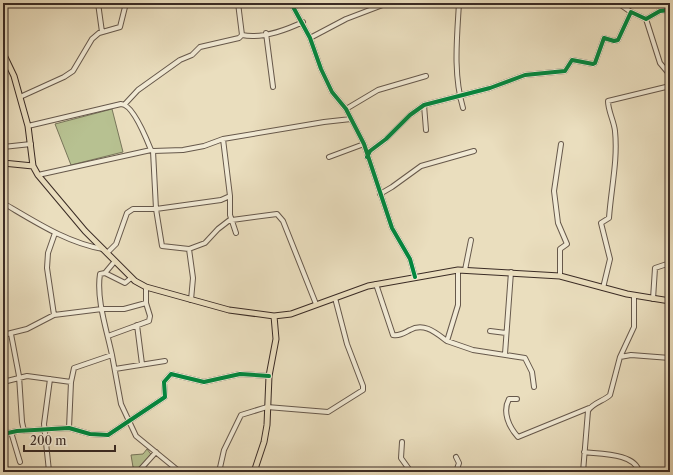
<svg xmlns="http://www.w3.org/2000/svg" width="673" height="475" font-family="'Libre Caslon Text',serif">
	<rect width="100%" height="100%" fill="#eadebe"/>
	<filter id="stains"><feTurbulence type="fractalNoise" baseFrequency=".005" numOctaves="4"/><feColorMatrix values="0 0 0 0 .2 0 0 0 0 .09 0 0 0 0 .02 0 0 0 .5 -.17"/></filter>
	<radialGradient id="worn" r=".72"><stop offset=".6" stop-color="#630" stop-opacity="0"/><stop offset="1" stop-color="#630" stop-opacity=".3"/></radialGradient>
	<path fill="#b7c191" stroke="#78765b" d="M112 109 123 152 71 165 55 124Z
		M147 449 153 457 146 466 139 469 133 467 131 455 143 454Z"/>
	<g fill="none" stroke-linecap="round" stroke-linejoin="round">
		<defs>
			<path id="minor" d="M98 3 102 32
				M238 3 242 35
				M291 3 310 38 321 69 332 92 346 109 364 144 392 228 410 259 415 277
				M459 3C457 38 453 74 463 108
				M618 3 631 12
				M646 19 660 63 670 75
				M266 33 273 87
				M310 38 346 19 388 3
				M20 97 64 77 73 71 92 39 99 33 120 27 126 3
				M125 104 138 90 180 60 192 55 200 47 239 38 242 35C261 39 286 30 303 22
				M424 105 426 130
				M346 109 378 90 426 76
				M28 126 121 104C133 104 147 140 151 150L153 151 156 209H133L127 213 116 244 107 253
				M223 139 230 196
				M3 147 31 144
				M153 151 183 150 204 146 223 139 324 122 351 119
				M329 157 364 144
				M367 157 370 151 386 139 410 115 424 105 490 88 525 75 565 71 572 60 593 64 595 63 604 38 614 41 618 40 631 12 646 19 660 11 670 10
				M38 175 151 150
				M380 194 392 187 421 166 474 151
				M3 203C34 221 67 243 103 249
				M232 220 277 214 283 221 316 304
				M189 249 162 246 156 209 221 200 230 196V215L236 233
				M465 270 471 240
				M105 273 125 283 131 278
				M560 276V249L567 244 558 223 554 191 561 144
				M376 284 393 335C400 336 404 333 410 330 424 322 436 333 447 341L458 305V270
				M603 288 610 259 601 223 609 218C611 189 618 160 615 131 614 121 608 111 608 101L670 86
				M653 299 655 268 670 263
				M191 300 193 278 189 249 205 243 218 229 231 219
				M54 315 47 268 48 253 55 233
				M137 325 142 364
				M490 331 506 333
				M11 334 19 376 22 422 24 431
				M3 335 27 329 54 315 102 309H124L146 303V287
				M108 336 149 321 150 316 146 303
				M447 341 473 350 525 358 532 372 534 387
				M505 354 511 272
				M112 355 121 404 136 436 180 472
				M620 357 634 327V295
				M115 369 165 361
				M3 382 27 376 71 382
				M517 399H509C502 412 509 427 518 437L589 408
				M69 428 71 382 74 368 112 355C107 331 96 299 100 274L105 273 115 261
				M11 432 20 462
				M3 434 17 431 69 428 90 434 108 435 165 397 164 382 171 374 204 382 240 374 269 376
				M402 442 401 458 411 472
				M584 452C599 454 636 453 639 472
				M456 457 459 463 456 472
				M49 471 44 424 50 379
				M138 472 156 452
				M219 472 224 450 241 415 267 407 328 412 363 390V386L347 344 335 298
				M583 472 588 411C592 403 604 401 610 395L620 357 631 355 670 358"/>
			<path id="major" d="M3 53 14 76 28 126 33 166
				M3 163 33 166 38 175 85 231 135 281 146 287 229 310 274 316 291 314 368 286 458 270 560 276 627 294 670 301
				M254 472 264 442 267 425 269 376 276 339 274 316"/>
		</defs>
		<use href="#minor" stroke="#66584b" stroke-width="6"/>
		<use href="#major" stroke="#3a2b25" stroke-width="7"/>
		<use href="#minor" stroke="#f1ead5" stroke-width="4"/>
		<use href="#major" stroke="#eadebe" stroke-width="5"/>
		<defs>
			<path id="cycleway" d="M291 3 310 38 321 69 332 92 346 109 364 144 392 228 410 259 415 277
				M367 157 370 151 386 139 410 115 424 105 490 88 525 75 565 71 572 60 593 64 595 63 604 38 614 41 618 40 631 12 646 19 660 11 670 10
				M3 434 17 431 69 428 90 434 108 435 165 397 164 382 171 374 204 382 240 374 269 376"/>
		</defs>
		<use href="#cycleway" stroke="#f1ead5" stroke-width="6"/>
		<use href="#cycleway" stroke="#00873e" stroke-width="4"/>
	</g>
	<rect width="673" height="475" fill="none" stroke="#eadebe" stroke-width="16"/>
	<rect x="4" y="4" width="665" height="467" fill="none" stroke="#3a2b25" stroke-width="2"/>
	<rect x="8" y="8" width="657" height="459" fill="none" stroke="#3a2b25"/>
	<path d="M24 445v6h91v-6" fill="none" stroke="#3a2b25" stroke-width="2"/>
	<text x="30" y="445" font-size="12" fill="#3a2b25" stroke="#f1ead5" stroke-width="3" paint-order="stroke">200 m</text>
	<rect width="100%" height="100%" filter="url(#stains)"/>
	<rect width="100%" height="100%" fill="url(#worn)"/>
</svg>
